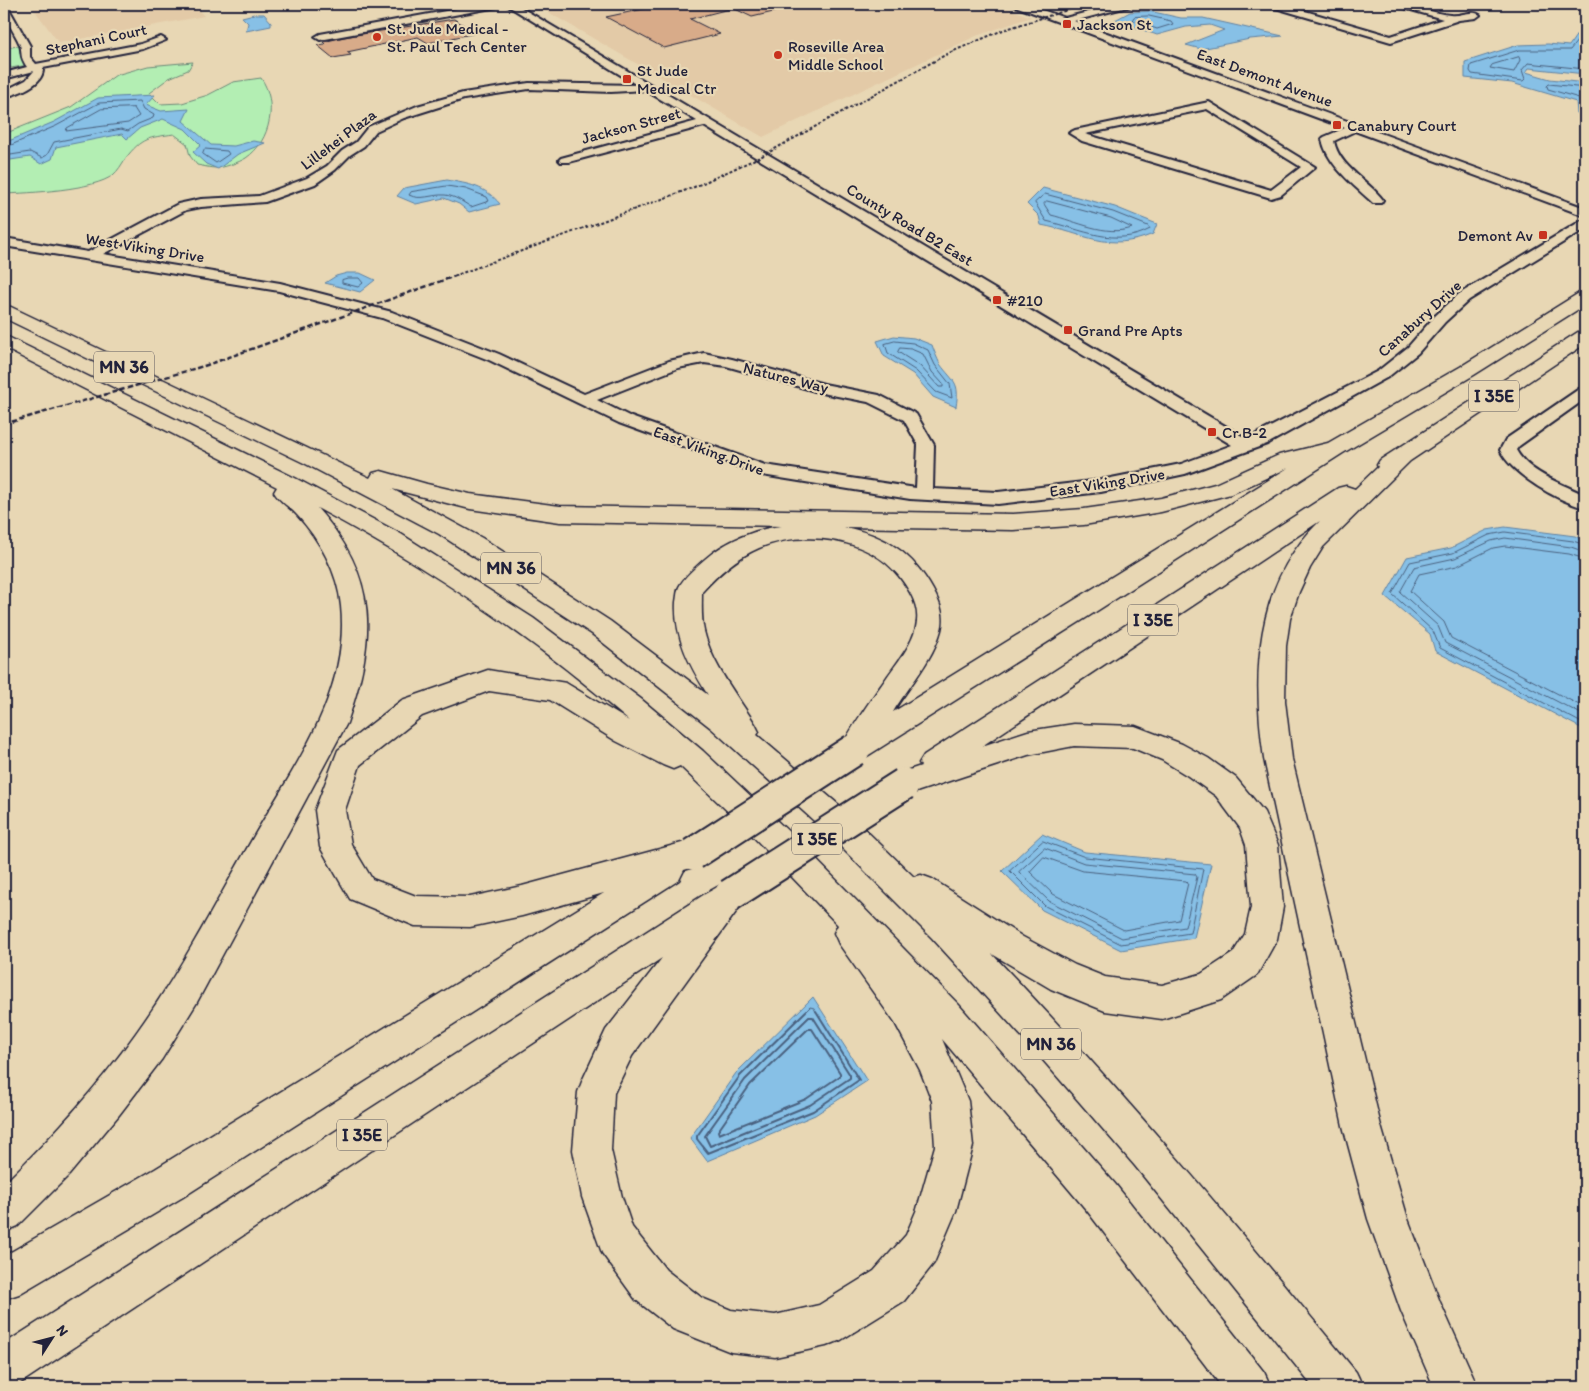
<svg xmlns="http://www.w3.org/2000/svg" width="1589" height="1391" font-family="Itim,sans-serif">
	<rect width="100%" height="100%" fill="#e8d7b4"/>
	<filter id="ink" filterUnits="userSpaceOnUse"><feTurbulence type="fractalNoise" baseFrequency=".02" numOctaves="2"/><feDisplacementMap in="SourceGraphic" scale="10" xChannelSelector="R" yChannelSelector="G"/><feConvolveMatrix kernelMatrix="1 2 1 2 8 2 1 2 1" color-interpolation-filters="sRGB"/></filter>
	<g filter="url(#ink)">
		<path fill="#e3caa7" d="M30 4H193L204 16 59 43Z
			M534 4H997L1031 17 976 36 763 137Z"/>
		<path fill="#b3eeb3" stroke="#6a8877" d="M18 46 22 49 28 65 11 68 4 60 5 48Z
			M193 62 188 70 169 78 149 93 160 104 182 103 208 95 233 82 261 78C278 102 271 141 246 158 240 162 223 168 216 168 210 168 203 166 197 165L190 156 187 144 174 134C148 138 142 137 125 159 122 164 118 171 113 175 95 190 28 193 4 194V134L71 107 116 75 148 66Z"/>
		<path fill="#87c0e6" stroke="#5f81a2" d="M1149 11 1181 18H1203L1283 36 1250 39 1201 49 1186 45 1224 30 1210 25 1186 27 1157 35 1115 20 1130 12Z
			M254 14H264L271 22V26L246 31 248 23 242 17Z
			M1584 24 1585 74 1529 68 1526 72 1550 79 1585 83V120L1577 113 1576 102 1512 83 1465 78V62L1518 45 1548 44 1569 46Z
			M155 95 146 105 161 111 189 109 183 121 211 145 234 146 253 141 265 143 238 154 218 169 206 164 193 152 201 145 185 129 163 119 140 128 127 139 122 134 56 147 52 159 41 164 30 157 4 161V143L54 122 98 98Z
			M447 180C469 184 485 186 500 204L469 212 459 204 444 198 416 204 397 196 404 188Z
			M1043 188 1115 207 1157 224 1153 234C1108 253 1084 233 1041 225L1039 216 1027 204Z
			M347 273H360L375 280 360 292 325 283 336 276Z
			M894 336 914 338 932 345C934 351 937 358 940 364 954 383 960 381 956 407L933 397 913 374 884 356 877 341Z
			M1505 527 1575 536 1585 541V727H1579L1435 651 1430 634 1385 596 1407 557 1451 548 1487 530Z
			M1042 834 1085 852 1211 864 1194 938 1121 950 1042 910 1002 871Z
			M813 997 867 1081 815 1115 707 1161 690 1138 736 1073Z"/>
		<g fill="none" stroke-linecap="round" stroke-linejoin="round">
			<path stroke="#4a617f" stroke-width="1" d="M1149 16 1171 21 1173 24 1157 29 1132 20 1134 17Z
				M1585 31 1570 50H1519L1471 65 1470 71 1472 74 1523 81 1525 79 1522 70 1528 63 1585 69
				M1519 57 1520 60 1514 72 1490 68 1492 65Z
				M1585 88 1549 84 1547 86 1548 89 1579 98 1585 114
				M134 108 139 116 128 123 66 131 67 128 101 109Z
				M4 148 56 126 99 103 140 101 144 109 154 115 153 118 138 124 128 131 121 129 54 142 47 155 42 158 30 152 4 156
				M205 149 227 151 229 154 216 163 203 154Z
				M447 186 466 189 487 197 489 201 471 207C463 202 455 196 445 195 432 194 421 201 409 195L411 192Z
				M1045 194 1113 212 1148 226 1150 229C1116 248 1081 229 1046 221L1035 203Z
				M1047 201 1111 218 1132 228C1106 237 1076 221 1051 215L1044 204Z
				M348 278H359L363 283 358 287 342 283V280Z
				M895 341 913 343 928 350 935 365 950 384 952 398 936 392 916 371 888 353 885 344Z
				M900 348 911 349 923 354 932 372 943 384V387H939L920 366 898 352Z
				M1585 545 1573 541 1505 532 1489 535 1453 553 1410 562 1392 594 1433 631 1440 648 1580 722H1585
				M1585 552 1571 547 1505 538 1491 541 1455 558 1414 567 1400 592 1438 626 1445 643 1585 716
				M1585 559 1569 554 1505 546 1493 548 1457 566 1419 574 1410 591 1444 622 1451 638 1585 708
				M1043 841 1085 857 1203 869 1190 933 1121 944 1045 906 1010 871Z
				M1045 848 1084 863 1195 874 1197 877 1185 927 1122 938 1049 901 1019 872Z
				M1044 857 1083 871 1186 881 1188 883 1179 920 1124 930 1053 894 1030 872Z
				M805 1012 810 1007 814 1008 816 1012"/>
			<path stroke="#4a617f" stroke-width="2" d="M806 1011 740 1076 697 1136V1139L708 1153 813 1111 859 1080 816 1011
				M809 1017H813L850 1075V1078L810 1105 710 1146 705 1136 745 1080Z
				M808 1029H812L840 1073V1076L806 1099 719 1134 718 1131 750 1085Z"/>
		</g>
		<path fill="#d8ab89" stroke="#22223b" d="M667 4H786V9L752 17 733 8 690 19 720 34 664 48 606 17Z
			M454 19 476 33 428 43 418 37 347 52 351 55 333 58 317 45 325 44 323 42 344 37Z"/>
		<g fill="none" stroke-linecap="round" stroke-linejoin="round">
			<defs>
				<path id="minor" d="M4 4 8 7 30 46V57L36 64 141 44 161 37 166 40 143 49 43 68C44 85 17 94 4 97V91L26 80 34 71 4 79V73L27 67C19 55 23 55 20 45 14 30 3 20 4 4Z
					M484 4H501L497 7 320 40 315 37 320 34Z
					M505 4H515L1247 439 1378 371 1408 347 1435 316 1459 294 1581 221 1585 220V229L1469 300 1445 322 1418 353 1388 377 1267 444 1185 474 1101 492 998 504 910 499 762 475 619 423 489 360 382 318 279 291 4 246V238L88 252 178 204 201 199 259 196 307 178 327 166 342 151 356 142 368 127 417 106 463 93 529 83 637 85ZM529 89 611 92 645 90 697 121 561 158 559 160 561 162H569L704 126 1232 445 1181 464 1101 480 998 492 933 489 934 445 916 414 879 395 824 384 732 359 704 353 669 361 584 394 499 354 392 312 280 283 103 254 186 210 201 207 265 202 315 184 335 170 350 155 364 146 376 131 404 118 464 99ZM704 363 726 366 822 393 868 402 904 420 918 445 916 488 765 465 631 417 597 400 678 368Z
					M1014 4H1025L1065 18 1119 4H1132L1131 6 1074 21 1585 208V216L1355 131 1334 141C1339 167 1368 180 1383 200L1381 203H1373C1354 185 1327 165 1322 139L1324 137 1345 128 1015 6Z
					M1268 4H1281L1391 36 1443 19 1397 6 1396 4C1415 4 1431 13 1450 15 1460 17 1472 9 1480 15L1476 18 1459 20 1391 42 1269 6Z
					M1209 102 1315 167 1281 195 1271 198 1082 141 1069 133 1075 130ZM1207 109 1301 167 1271 190 1085 134Z
					M1585 387V399L1519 446 1516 450C1528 473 1563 484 1585 495V508C1558 501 1512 475 1500 450L1506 439 1579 389Z"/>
				<path id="highway" d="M1585 292V305L1474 375 1343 453 1089 616 864 758 854 762 844 758 840 750C853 724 871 700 887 677 899 660 915 642 917 621 919 604 908 588 899 576 868 537 803 529 759 548 736 558 719 573 702 592 702 605 701 618 704 631 712 665 737 695 755 724L759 732 757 735 846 811 914 877 921 875 932 879 1023 937 1075 965 1105 977 1162 985 1201 974 1233 953 1245 934 1251 907 1246 845 1240 828 1216 796 1188 776 1162 760 1133 748 1074 746 1028 755 904 796 894 793 889 784 894 775 921 766 919 763 924 755 1338 488 1346 486 1355 489 1378 467 1377 465 1380 460 1578 332 1585 330V344L1410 461 1323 547 1310 568 1299 592 1290 619 1286 646 1285 701 1292 759 1381 1126 1408 1219 1440 1302 1478 1387H1434L1401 1311 1368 1219 1343 1126 1264 759C1252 675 1254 584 1320 521L982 746 1028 731 1074 724 1135 726 1182 744 1208 758 1236 778 1264 812 1278 845 1283 907 1277 939 1257 975 1221 1000 1162 1019 1105 1011 1051 989 992 954C1120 1088 1239 1229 1356 1372L1363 1387H1313L1135 1166 1035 1051 932 938 824 830 711 728 592 634 439 534 304 463 4 318V306L11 307 370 478 373 473 381 471 427 484 470 494 560 506 1013 514 1084 509 1161 498 1215 484 1279 455 1328 443 1460 367 1579 293ZM1288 468 893 712C909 686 933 660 941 630 945 615 940 603 933 590 913 553 885 535 844 527L1013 530 1084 525 1161 512 1231 494ZM392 489 470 509 560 522 782 526C755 529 725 541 705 559 696 567 684 577 679 587 677 591 677 597 676 602 674 637 690 666 708 695L610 621 482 538Z
					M4 335 295 478 401 534 533 618 641 699 703 751 791 834 959 1005 1116 1185 1264 1372 1271 1387H1222L1088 1212 942 1039 968 1101 973 1146 956 1211 934 1263 904 1301 841 1340 826 1346 775 1357 731 1352 673 1329 636 1300 602 1253 582 1197 573 1150 578 1092 583 1079 606 1030 662 958 19 1384 12 1387H4V1344L705 894 730 880 741 885 746 895 741 905 632 1056 614 1093 611 1150 622 1197 632 1227 666 1270 702 1298 731 1310 775 1315 819 1305 874 1271 906 1235 917 1209 935 1146 932 1101 920 1070 895 1023 839 944 834 933 838 925 741 824 680 766 673 769 663 765 616 741 550 700 489 691 422 716 360 765 345 810 351 844 372 879 416 896 470 897 522 886 693 840 704 844 709 854 704 864 684 870 679 880 183 1197 19 1294 4 1299V1256L155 1169 604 893 522 916 470 927 415 926 350 899 320 847 315 810 338 750 402 700 488 670 566 683 629 721C534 638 428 567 317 508 380 578 376 639 347 723L196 1004 162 1059 119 1115 69 1175 18 1226 4 1232V1184C51 1138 97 1088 136 1033 181 971 216 902 254 836 295 765 350 692 341 606 338 572 319 539 297 515 290 507 279 501 274 492L277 487 4 348Z"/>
			</defs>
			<use href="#minor" stroke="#22223b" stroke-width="4"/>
			<use href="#highway" stroke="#22223b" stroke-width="3"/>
			<use href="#minor" fill="#e8d7b4" fill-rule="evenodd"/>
			<use href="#highway" fill="#e8d7b4" fill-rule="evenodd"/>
			<path stroke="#22223b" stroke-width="2" stroke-dasharray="3 2" stroke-linecap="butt" d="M454 276 692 188 762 156 949 53 1003 30 1087 4"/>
			<path stroke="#22223b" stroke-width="2.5" stroke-dasharray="5.5 2.5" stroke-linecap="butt" d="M4 424 207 365 458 275"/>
			<defs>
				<path id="highway-bridge" d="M693 854 854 750
					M730 895 904 784"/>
			</defs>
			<use href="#highway-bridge" stroke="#22223b" stroke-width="35" stroke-linecap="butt"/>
			<use href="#highway-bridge" stroke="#e8d7b4" stroke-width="31"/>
		</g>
	</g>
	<g fill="#c8321e" stroke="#e8d7b4" stroke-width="2">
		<rect x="1062" y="19" width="10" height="10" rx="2.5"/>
		<circle cx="377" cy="37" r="5"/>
		<circle cx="778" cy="55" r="5"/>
		<rect x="622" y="74" width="10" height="10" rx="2.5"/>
		<rect x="1332" y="120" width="10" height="10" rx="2.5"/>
		<rect x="1538" y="230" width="10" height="10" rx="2.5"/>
		<rect x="992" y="295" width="10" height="10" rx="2.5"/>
		<rect x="1063" y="325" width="10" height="10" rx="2.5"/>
		<rect x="1207" y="427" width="10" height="10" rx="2.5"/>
	</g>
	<g text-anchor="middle" stroke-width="4.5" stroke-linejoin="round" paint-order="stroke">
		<g font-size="16" fill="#22223b" stroke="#e8d7b4" text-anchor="start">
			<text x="1077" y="30">Jackson St</text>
			<text x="387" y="34">St. Jude Medical -<tspan x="387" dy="18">St. Paul Tech Center</tspan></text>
			<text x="788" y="52">Roseville Area<tspan x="788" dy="18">Middle School</tspan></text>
			<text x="637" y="76">St Jude<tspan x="637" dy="18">Medical Ctr</tspan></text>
			<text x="1347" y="131">Canabury Court</text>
			<text x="1533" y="241" text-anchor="end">Demont Av</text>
			<text x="1007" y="306">#210</text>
			<text x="1078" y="336">Grand Pre Apts</text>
			<text x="1222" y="438">Cr B-2</text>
		</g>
		<g font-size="16" fill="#22223b" stroke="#e8d7b4">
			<text transform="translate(96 39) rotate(-12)" y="6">Stephani Court</text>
			<text transform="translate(1265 77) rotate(20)" y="6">East Demont Avenue</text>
			<text transform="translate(631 125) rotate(-15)" y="6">Jackson Street</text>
			<text transform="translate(338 139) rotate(-37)" y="6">Lillehei Plaza</text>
			<text transform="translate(910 224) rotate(31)" y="6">County Road B2 East</text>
			<text transform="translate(145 247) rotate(9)" y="6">West Viking Drive</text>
			<text transform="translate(1419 318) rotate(-42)" y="6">Canabury Drive</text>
			<text transform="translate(786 377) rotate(14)" y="6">Natures Way</text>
			<text transform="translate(709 450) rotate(20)" y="6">East Viking Drive</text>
			<text transform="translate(1107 482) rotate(-9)" y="6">East Viking Drive</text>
		</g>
		<g fill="#e8d7b4" stroke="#5d585f" stroke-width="1">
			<rect x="94" y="351.5" width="60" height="31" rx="4"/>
			<rect x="1469" y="380.5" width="50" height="31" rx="4"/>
			<rect x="481" y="552.5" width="60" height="31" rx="4"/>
			<rect x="1128" y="604.5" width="50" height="31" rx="4"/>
			<rect x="792" y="823.5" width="50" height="31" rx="4"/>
			<rect x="1021" y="1028.5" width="60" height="31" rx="4"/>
			<rect x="337" y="1119.5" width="50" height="31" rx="4"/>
		</g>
		<g font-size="18" font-weight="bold" fill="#22223b">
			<text x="124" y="373">MN 36</text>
			<text x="1494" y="402">I 35E</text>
			<text x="511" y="574">MN 36</text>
			<text x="1153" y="626">I 35E</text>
			<text x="817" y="845">I 35E</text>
			<text x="1051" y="1050">MN 36</text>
			<text x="362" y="1141">I 35E</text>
		</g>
	</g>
	<rect width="1589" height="1391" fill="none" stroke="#e8d7b4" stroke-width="20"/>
	<rect x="10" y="10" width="1569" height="1371" fill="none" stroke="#22223b" stroke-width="2" filter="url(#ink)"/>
	<g transform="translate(52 1338) rotate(54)" stroke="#e8d7b4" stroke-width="4" paint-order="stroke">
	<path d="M0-4L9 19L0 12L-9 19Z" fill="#22223b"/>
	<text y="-8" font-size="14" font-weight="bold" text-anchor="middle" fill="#22223b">N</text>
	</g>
</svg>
